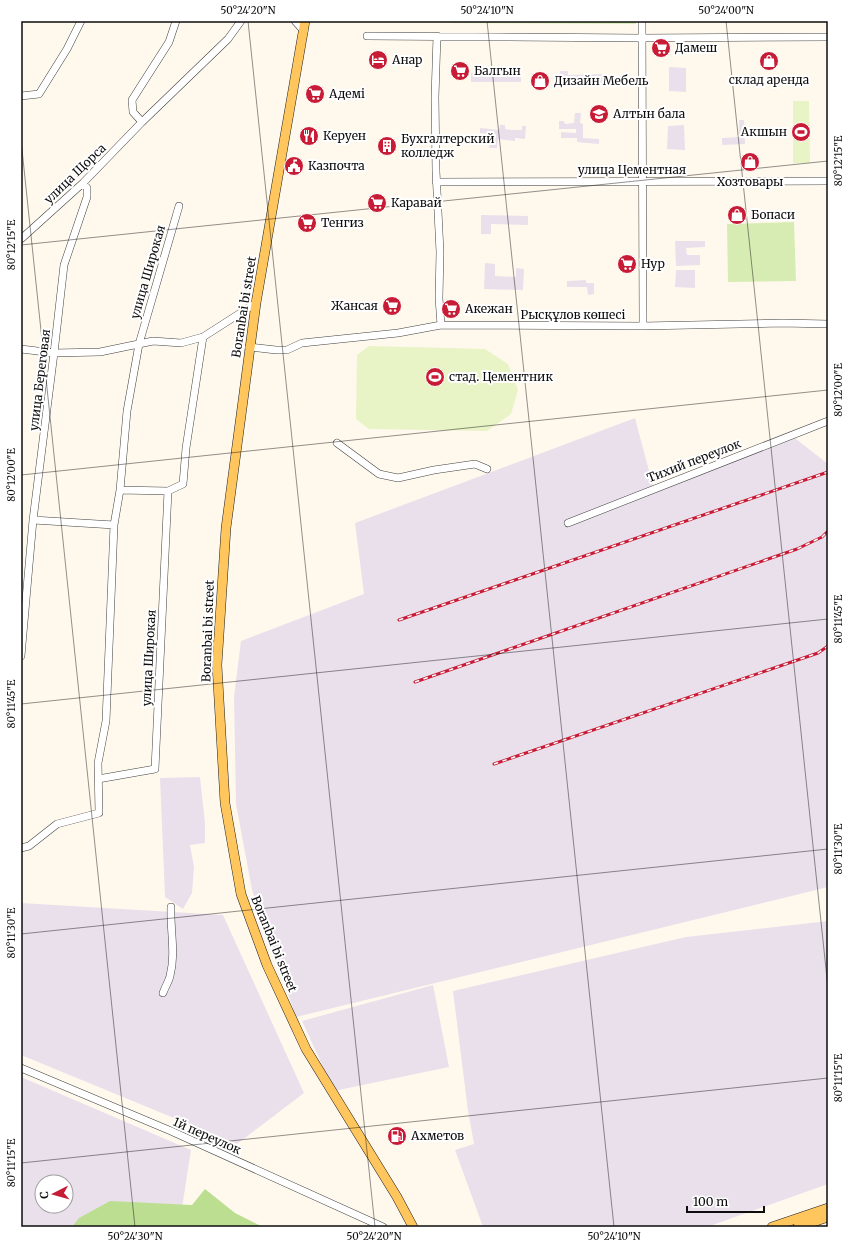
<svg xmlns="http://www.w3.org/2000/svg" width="849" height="1248" font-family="Merriweather,serif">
	<rect width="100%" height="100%" fill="#fff9ed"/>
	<path fill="#eae0ec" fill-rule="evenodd" d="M669 67 686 68V92L669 91Z
		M560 71H568V75L603 74 604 83 590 84V83L561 85Z
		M471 73 521 74V82H471Z
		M575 113H581L580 123 583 124V138L599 139V144L577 142V138H561V132L576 133V129H559V121H564L565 124 574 123Z
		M739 120H744L745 144 722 145V138L739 137Z
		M500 125H505V129L512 130H522V126H526L525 139 515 138V141L498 139 497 148H489L490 134 480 133V128L499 130Z
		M684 125 685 150 667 149 668 126Z
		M481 215 528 216V225L491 224V234H481Z
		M675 241H705V247L686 248 687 255H700V265L676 266Z
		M485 263 495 264V276L516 277V268L524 269 523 290 484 289Z
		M676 270H695V288L675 287Z
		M586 280V283H594V294L588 295 587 287H567V281Z
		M635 418 653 486 791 435 828 464V887L296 1017 252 890 236 804 234 697 241 641 364 594 355 523Z
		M200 777 205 823V843L190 845 194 867 192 893 183 909 165 897 160 778Z
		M21 903 223 915 304 1093 237 1144 21 1055Z
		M828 921V1184L707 1227H483L455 1150 474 1144 468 1111 453 991 686 937Z
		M433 985 449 1067 334 1091 302 1021Z
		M21 1077 191 1150 179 1227H21ZM42 1182H66V1206H42Z"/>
	<path fill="#d7ecb3" d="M451 21H636V24L451 23Z
		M794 222 796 281 728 282 727 224Z"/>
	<path fill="#bcde91" d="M205 1189 235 1213 261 1226 72 1227 79 1218 110 1201 192 1205Z"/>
	<path fill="#e8f3c6" d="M793 101H809L810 163H793Z
		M369 346 485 349 508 364 518 390 511 414 487 431 369 429 356 419 357 355Z"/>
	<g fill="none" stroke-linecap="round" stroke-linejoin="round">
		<defs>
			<path id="minor" d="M295 21 304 31
				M642 21 643 326
				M367 36 642 38 828 37
				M437 36 435 97 436 171 440 252 439 298 441 325
				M21 96 39 94 67 49 81 21
				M142 122 133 112 132 100 169 42 176 21
				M436 182 828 181
				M21 239 83 183 142 122 228 39 241 21
				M249 347 276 350H287L302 343 398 333 441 325 643 326 782 323 828 324
				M21 349 54 353 100 352 153 341 181 343 203 337 256 303
				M337 443 379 474 398 478 434 470 475 464 487 469
				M120 490 168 491 183 484 186 448 203 337
				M33 520 114 525
				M568 523 828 421
				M21 656 33 520 54 353 64 265 87 197V188L83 183
				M98 779 155 769 168 491
				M21 848 29 846 57 824 99 813 98 763 106 721 114 525 120 490 127 411 139 344 179 206
				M163 993C165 987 169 981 170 976 176 953 170 930 171 907
				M21 1068 171 1131 383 1227"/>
			<path id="major" d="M305 21 256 303 226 528 217 665 225 803 241 894 267 965 306 1049 397 1197 413 1227
				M772 1227 828 1208
				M798 1227 828 1217"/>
		</defs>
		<use href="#minor" stroke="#404040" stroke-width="8"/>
		<use href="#major" stroke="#1e1e1e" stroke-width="10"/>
		<use href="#minor" stroke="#fff" stroke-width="7"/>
		<use href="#major" stroke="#ffc65d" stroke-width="9"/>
		<defs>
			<path id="rail" d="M399 620 828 472
				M415 682 797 549 822 537 828 531
				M494 764 818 653 828 646"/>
		</defs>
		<use href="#rail" stroke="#c71b36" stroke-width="3"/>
		<use href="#rail" stroke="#fff" stroke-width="1.5" stroke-dasharray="4.5" stroke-linecap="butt"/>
	</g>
	<path fill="none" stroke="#0d0d0d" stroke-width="1" stroke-opacity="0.45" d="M248 21 375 1227M487 21 614 1227M726 21 828 988M21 140 135 1227M21 245 828 161M21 475 828 390M21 704 828 619M21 934 828 849M21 1163 828 1078"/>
	<defs>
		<symbol id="supermarket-disc" viewBox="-11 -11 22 22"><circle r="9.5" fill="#c71b36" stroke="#fff"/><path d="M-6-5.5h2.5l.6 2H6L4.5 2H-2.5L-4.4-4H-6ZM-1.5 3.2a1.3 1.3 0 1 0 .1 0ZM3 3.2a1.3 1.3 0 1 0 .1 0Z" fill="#fff"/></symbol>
		<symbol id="hotel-disc" viewBox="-11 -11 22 22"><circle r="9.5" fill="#c71b36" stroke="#fff"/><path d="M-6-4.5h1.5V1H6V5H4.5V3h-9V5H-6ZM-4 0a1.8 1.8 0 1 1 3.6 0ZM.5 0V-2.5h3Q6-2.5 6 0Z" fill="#fff"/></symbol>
		<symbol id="shop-disc" viewBox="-11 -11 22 22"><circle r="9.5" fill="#c71b36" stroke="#fff"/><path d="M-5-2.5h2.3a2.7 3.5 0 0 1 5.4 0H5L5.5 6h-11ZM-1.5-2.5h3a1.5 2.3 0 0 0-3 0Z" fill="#fff"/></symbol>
		<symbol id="school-disc" viewBox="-11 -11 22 22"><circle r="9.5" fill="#c71b36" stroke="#fff"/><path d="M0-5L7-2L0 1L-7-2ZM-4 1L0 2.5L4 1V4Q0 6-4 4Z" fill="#fff"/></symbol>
		<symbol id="stadium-disc" viewBox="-11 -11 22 22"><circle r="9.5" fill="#c71b36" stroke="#fff"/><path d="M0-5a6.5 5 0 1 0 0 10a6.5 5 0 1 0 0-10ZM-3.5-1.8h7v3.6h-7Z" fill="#fff"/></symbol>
		<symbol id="restaurant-disc" viewBox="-11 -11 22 22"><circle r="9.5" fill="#c71b36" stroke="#fff"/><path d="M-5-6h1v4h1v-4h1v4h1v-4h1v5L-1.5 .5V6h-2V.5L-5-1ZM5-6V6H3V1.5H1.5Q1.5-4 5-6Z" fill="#fff"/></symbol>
		<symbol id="building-disc" viewBox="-11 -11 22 22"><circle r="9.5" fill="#c71b36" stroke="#fff"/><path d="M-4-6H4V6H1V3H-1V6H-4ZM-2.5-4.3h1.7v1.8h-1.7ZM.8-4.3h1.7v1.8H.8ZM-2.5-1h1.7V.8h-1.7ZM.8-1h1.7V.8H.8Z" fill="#fff"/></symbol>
		<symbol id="civic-disc" viewBox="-11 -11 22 22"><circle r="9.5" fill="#c71b36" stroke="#fff"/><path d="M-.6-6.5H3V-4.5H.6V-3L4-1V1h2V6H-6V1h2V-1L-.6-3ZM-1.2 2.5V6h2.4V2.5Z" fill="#fff"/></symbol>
		<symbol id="fuel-disc" viewBox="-11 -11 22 22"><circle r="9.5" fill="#c71b36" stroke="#fff"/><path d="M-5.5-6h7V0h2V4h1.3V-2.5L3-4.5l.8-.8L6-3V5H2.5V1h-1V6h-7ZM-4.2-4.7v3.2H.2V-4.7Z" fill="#fff"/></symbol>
	</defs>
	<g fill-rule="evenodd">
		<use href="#supermarket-disc" x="650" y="37" width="22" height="22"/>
		<use href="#hotel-disc" x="367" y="49" width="22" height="22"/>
		<use href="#shop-disc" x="758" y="50" width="22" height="22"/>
		<use href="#supermarket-disc" x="449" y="60" width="22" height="22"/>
		<use href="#shop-disc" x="529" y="70" width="22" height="22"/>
		<use href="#supermarket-disc" x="304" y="83" width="22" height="22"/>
		<use href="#school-disc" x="588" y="103" width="22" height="22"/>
		<use href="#stadium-disc" x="790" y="121" width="22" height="22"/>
		<use href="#restaurant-disc" x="298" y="125" width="22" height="22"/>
		<use href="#building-disc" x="376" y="135" width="22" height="22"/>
		<use href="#shop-disc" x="739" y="151" width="22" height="22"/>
		<use href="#civic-disc" x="283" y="155" width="22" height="22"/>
		<use href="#supermarket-disc" x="366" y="192" width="22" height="22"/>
		<use href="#shop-disc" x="726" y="204" width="22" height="22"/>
		<use href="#supermarket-disc" x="296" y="212" width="22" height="22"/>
		<use href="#supermarket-disc" x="616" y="253" width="22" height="22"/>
		<use href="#supermarket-disc" x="381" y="295" width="22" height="22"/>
		<use href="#supermarket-disc" x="440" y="298" width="22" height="22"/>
		<use href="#stadium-disc" x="424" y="366" width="22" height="22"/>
		<use href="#fuel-disc" x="386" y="1125" width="22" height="22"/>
	</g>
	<g text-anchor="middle" stroke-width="4" stroke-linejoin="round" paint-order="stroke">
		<g font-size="12" fill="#0d0d0d" stroke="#fff" text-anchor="start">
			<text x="675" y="52">Дамеш</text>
			<text x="392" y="64">Анар</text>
			<text x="474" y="75">Балгын</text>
			<text x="769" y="84" text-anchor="middle">склад аренда</text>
			<text x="554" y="85">Дизайн Мебель</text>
			<text x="329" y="98">Адемi</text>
			<text x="613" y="118">Алтын бала</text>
			<text x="787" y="136" text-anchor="end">Акшын</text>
			<text x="323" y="140">Керуен</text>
			<text x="401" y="143">Бухгалтерский<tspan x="401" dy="14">колледж</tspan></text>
			<text x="308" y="170">Казпочта</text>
			<text x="750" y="186" text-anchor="middle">Хозтовары</text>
			<text x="391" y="207">Каравай</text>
			<text x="751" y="219">Бопаси</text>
			<text x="321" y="227">Тенгиз</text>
			<text x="641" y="268">Нур</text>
			<text x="378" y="310" text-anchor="end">Жансая</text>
			<text x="465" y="313">Акежан</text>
			<text x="449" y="381">стад. Цементник</text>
			<text x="411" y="1140">Ахметов</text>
		</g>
		<g font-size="12" fill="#0d0d0d" stroke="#fff">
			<text x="632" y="174">улица Цементная</text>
			<text transform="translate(75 174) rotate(-44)" y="4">улица Щорса</text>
			<text transform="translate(148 272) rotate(-74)" y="4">улица Широкая</text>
			<text transform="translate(244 307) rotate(-81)" y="4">Boranbai bi street</text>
			<text x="573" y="319">Рысқұлов көшесі</text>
			<text transform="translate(40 380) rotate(-83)" y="4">улица Береговая</text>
			<text transform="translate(694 461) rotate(-21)" y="4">Тихий переулок</text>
			<text transform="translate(208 631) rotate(-88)" y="4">Boranbai bi street</text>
			<text transform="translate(149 658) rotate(-87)" y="4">улица Широкая</text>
			<text transform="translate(274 944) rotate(68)" y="4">Boranbai bi street</text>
			<text transform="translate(207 1136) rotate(24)" y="4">1й переулок</text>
		</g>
	</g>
	<rect width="849" height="1248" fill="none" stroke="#ffffff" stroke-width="44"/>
	<g transform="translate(54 1194) rotate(264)"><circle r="19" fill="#ffffff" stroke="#9e9e9e"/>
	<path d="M0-3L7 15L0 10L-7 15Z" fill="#c71b36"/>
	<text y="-6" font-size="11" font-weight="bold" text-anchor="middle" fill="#0d0d0d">С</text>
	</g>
	<path d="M687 1206v6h77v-6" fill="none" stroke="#0d0d0d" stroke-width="2"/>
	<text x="693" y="1206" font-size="12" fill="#0d0d0d" stroke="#ffffff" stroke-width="3" paint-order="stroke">100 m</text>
	<rect x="22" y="22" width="805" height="1204" fill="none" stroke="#0d0d0d" stroke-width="1.5"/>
	<g font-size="10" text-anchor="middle" fill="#0d0d0d">
		<text x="248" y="14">50°24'20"N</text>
		<text x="487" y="14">50°24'10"N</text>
		<text x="726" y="14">50°24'00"N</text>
		<text transform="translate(838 161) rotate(-90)" y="4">80°12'15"E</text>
		<text transform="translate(11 245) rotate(-90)" y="4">80°12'15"E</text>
		<text transform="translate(838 390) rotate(-90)" y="4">80°12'00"E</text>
		<text transform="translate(11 475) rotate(-90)" y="4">80°12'00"E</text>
		<text transform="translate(838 619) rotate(-90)" y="4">80°11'45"E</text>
		<text transform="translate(11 704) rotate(-90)" y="4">80°11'45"E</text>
		<text transform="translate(838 849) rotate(-90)" y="4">80°11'30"E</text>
		<text transform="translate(11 933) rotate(-90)" y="4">80°11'30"E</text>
		<text transform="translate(838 1078) rotate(-90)" y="4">80°11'15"E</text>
		<text transform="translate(11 1163) rotate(-90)" y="4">80°11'15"E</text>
		<text x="135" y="1240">50°24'30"N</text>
		<text x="374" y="1240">50°24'20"N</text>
		<text x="614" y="1240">50°24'10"N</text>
	</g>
</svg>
